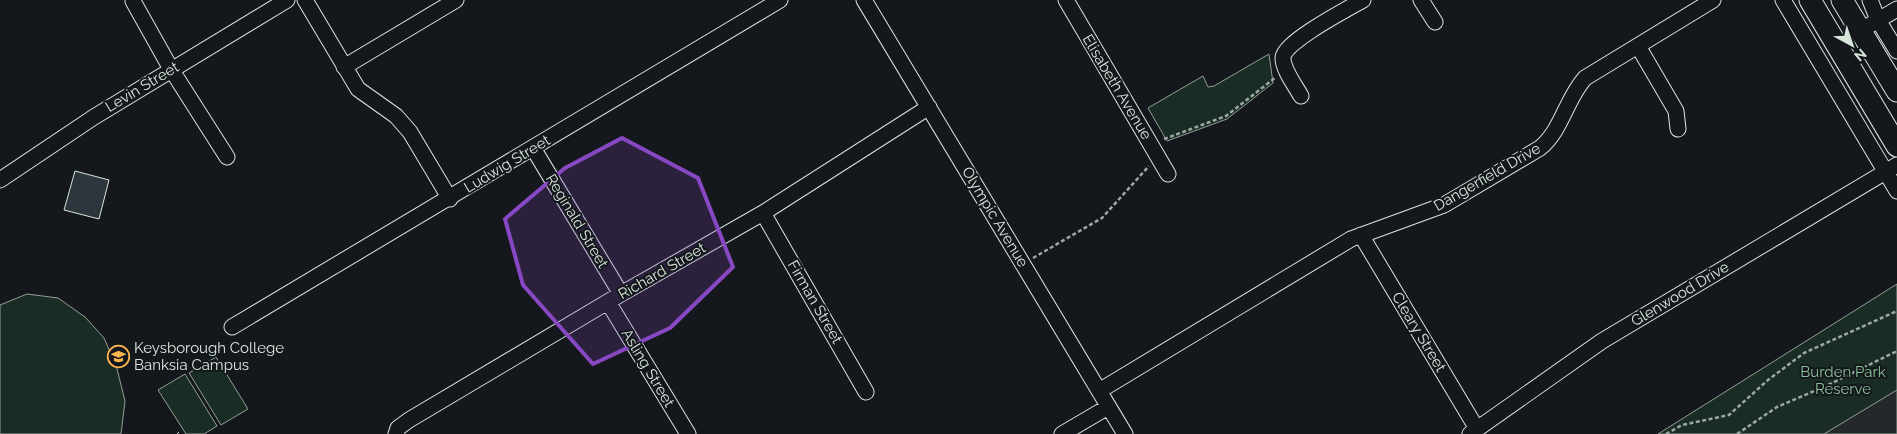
<svg xmlns="http://www.w3.org/2000/svg" width="1897" height="434" font-family="Raleway,sans-serif">
	<rect width="100%" height="100%" fill="#14181c"/>
	<path fill="#1a2d24" stroke="#939e99" d="M1269 54 1273 83 1227 119 1167 141 1148 108 1203 76 1208 87 1214 86Z
		M1897 284V434H1658Z
		M27 294 58 298 85 317 104 338 116 365 125 401 121 434H0V305Z
		M216 357 248 409 221 425 189 373Z
		M185 374 217 426 204 434H186L158 390Z"/>
	<path fill="#24282b" stroke="#939e99" d="M1897 390V434H1824Z"/>
	<path fill="#2c363c" stroke="#d8e6dc" d="M75 171 109 180 99 219 64 210Z"/>
	<g fill="none" stroke-linecap="round" stroke-linejoin="round">
		<defs>
			<path id="minor" d="M305 0 358 89 396 116 410 132 450 199
				M864 0 1125 434
				M1066 0 1168 174
				M1421 0 1435 22
				M1783 0 1897 191
				M1870 0 1878 20 1897 51
				M133 1 171 69 227 157
				M1870 25 1897 9
				M1638 46 1676 111 1678 129
				M344 67 456 0
				M1301 96C1295 85 1283 70 1283 58 1282 43 1349 8 1363 0
				M533 148 621 294
				M0 180 94 117 287 0
				M763 213 866 392
				M1361 235 1477 429
				M608 302 688 434
				M232 327 780 0
				M1099 391 1351 239 1444 205 1540 148C1562 130 1566 99 1585 78L1713 0
				M396 434 398 428 409 420 621 294 763 213 929 107
				M1062 434 1108 407
				M1470 434 1602 341 1897 165"/>
			<path id="highway" d="M1810 0 1897 146
				M1842 0 1897 91"/>
		</defs>
		<use href="#minor" stroke="#d8e6dc" stroke-width="17"/>
		<use href="#highway" stroke="#d8e6dc" stroke-width="23"/>
		<path stroke="#9da8a2" stroke-width="2.5" stroke-dasharray="4 2.5" stroke-linecap="butt" d="M1164 139 1226 116 1276 77
			M1033 258 1102 218 1149 166
			M1666 434 1682 425 1729 415 1768 380 1804 353 1897 311
			M1737 434 1777 407 1826 386 1897 351"/>
		<use href="#minor" stroke="#14181c" stroke-width="15"/>
		<use href="#highway" stroke="#14181c" stroke-width="21"/>
		<path stroke="#d8e6dc" stroke-width="1" stroke-dasharray="6 2.5" stroke-linecap="butt" d="M177 434 179 432"/>
	</g>
	<path fill="#8948c3" fill-opacity="0.2" stroke="#8948c3" stroke-width="4" stroke-linejoin="round" d="M622 138 698 178 733 267 670 328 593 364 523 285 505 219 565 168Z"/>
	<defs>
		<symbol id="school-ring" viewBox="-11 -11 22 22"><circle r="9.5" fill="#14181c" stroke="#ffb74d" stroke-width="1.5"/><path d="M0-5L7-2L0 1L-7-2ZM-4 1L0 2.5L4 1V4Q0 6-4 4Z" fill="#ffb74d"/></symbol>
	</defs>
	<g fill-rule="evenodd">
		<use href="#school-ring" x="106" y="344" width="25" height="25"/>
	</g>
	<g text-anchor="middle" stroke-width="4" stroke-linejoin="round" paint-order="stroke">
		<g font-size="15" fill="#d8e6dc" stroke="#14181c">
			<text transform="translate(142 87) rotate(-31)" y="5">Levin Street</text>
			<text transform="translate(1117 87) rotate(59)" y="5">Elisabeth Avenue</text>
			<text transform="translate(507 164) rotate(-31)" y="5">Ludwig Street</text>
			<text transform="translate(1487 177) rotate(-30)" y="5">Dangerfield Drive</text>
			<text transform="translate(995 217) rotate(59)" y="5">Olympic Avenue</text>
			<text transform="translate(577 221) rotate(59)" y="5">Reginald Street</text>
			<text transform="translate(662 271) rotate(-30)" y="5">Richard Street</text>
			<text transform="translate(1680 294) rotate(-31)" y="5">Glenwood Drive</text>
			<text transform="translate(815 302) rotate(60)" y="5">Firman Street</text>
			<text transform="translate(1419 332) rotate(59)" y="5">Cleary Street</text>
			<text transform="translate(648 368) rotate(59)" y="5">Asling Street</text>
		</g>
		<g font-size="15" fill="#d8e6dc" stroke="#14181c" text-anchor="start">
			<text x="134" y="353">Keysborough College<tspan x="134" dy="17">Banksia Campus</tspan></text>
		</g>
		<g font-size="15" fill="#8ac095" stroke="#14181c">
			<text x="1843" y="377">Burden Park<tspan x="1843" dy="17">Reserve</tspan></text>
		</g>
	</g>
	<g transform="translate(1852 45) rotate(140)" stroke="#14181c" stroke-width="4" paint-order="stroke">
	<path d="M0-4L9 19L0 12L-9 19Z" fill="#d8e6dc"/>
	<text y="-8" font-size="14" font-weight="bold" text-anchor="middle" fill="#d8e6dc">N</text>
	</g>
</svg>
